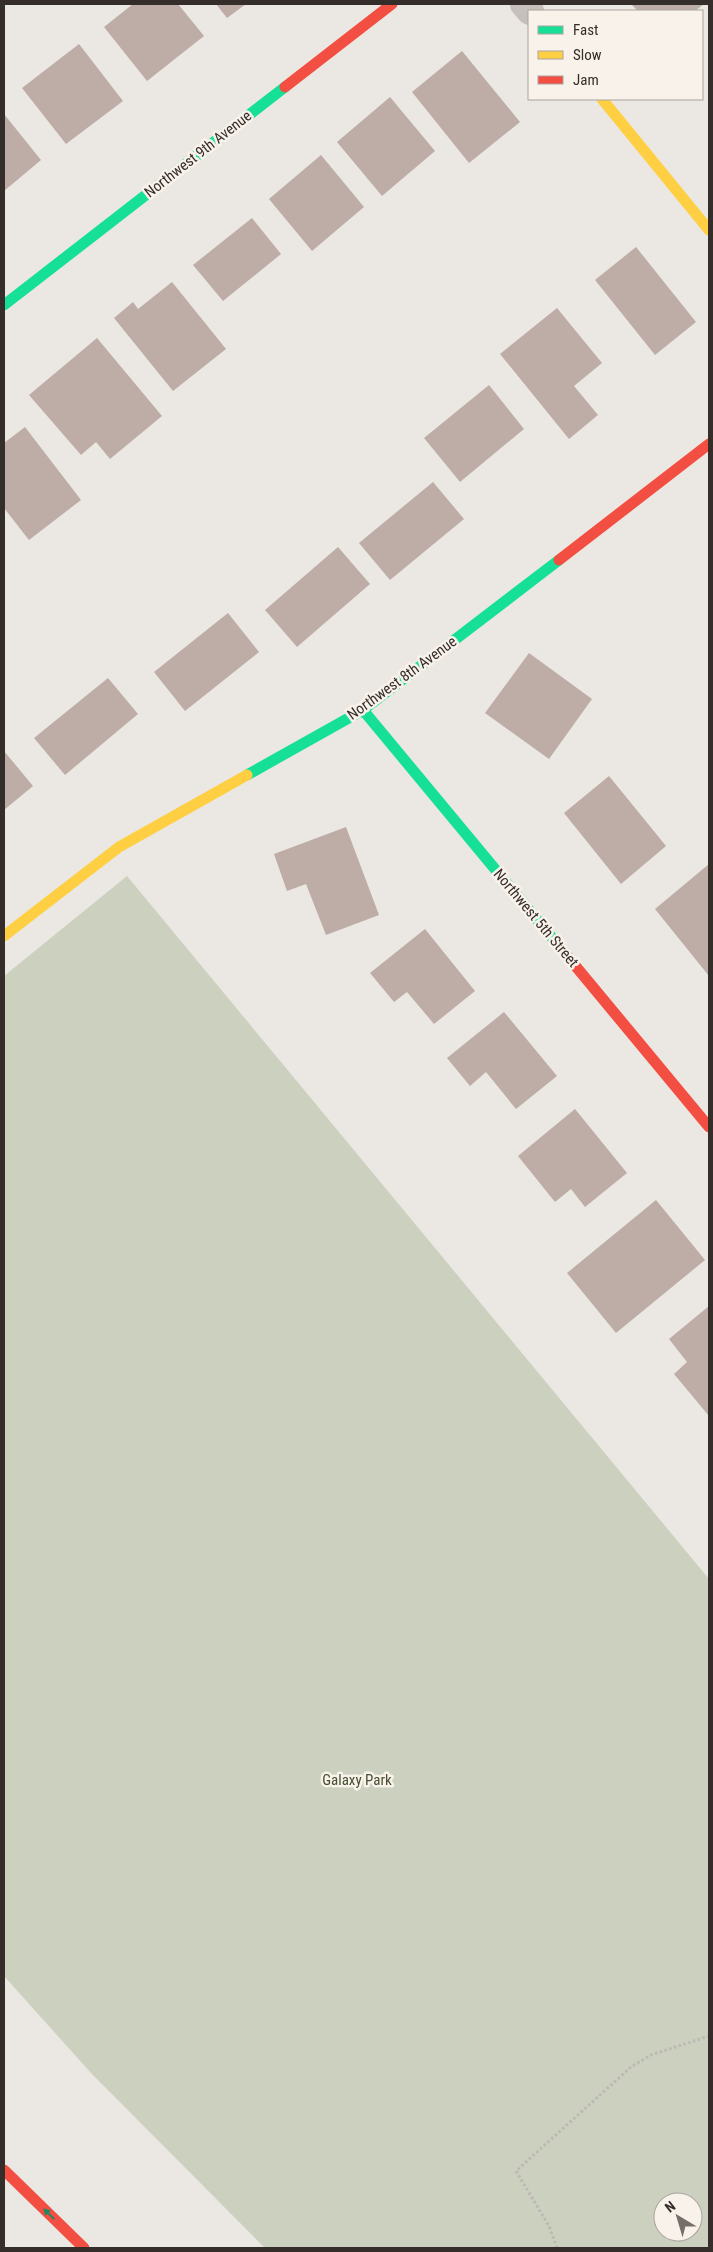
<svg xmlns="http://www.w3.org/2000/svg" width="713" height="2252" font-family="'Roboto Condensed',sans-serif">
	<rect width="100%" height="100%" fill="#ebe7e2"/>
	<path fill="#ccd0be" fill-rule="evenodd" d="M127 876 709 1579V2248H265L91 2073 4 1976V976ZM663 2202H693V2232H663Z"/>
	<path fill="#bdada6" d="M133 4H178L204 36 147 81 104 27Z
		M216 4H246L227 18Z
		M631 4H704L695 11H638Z
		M79 44 123 101 66 144 22 88Z
		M462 51 520 122 469 163 412 92Z
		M390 97 435 151 382 196 337 142Z
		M4 114 41 160 4 191Z
		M321 155 364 207 312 251 269 199Z
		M252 218 281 254 223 301 193 265Z
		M636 247 696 322 655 355 595 280Z
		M172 282 226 349 173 391 114 318 133 302 138 309Z
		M557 308 602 363 574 386 598 415 569 439 500 354Z
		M97 338 162 416 110 459 96 442 81 455 29 395Z
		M489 385 524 429 460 482 424 438Z
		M25 427 81 500 29 540 4 508V443Z
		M433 482 464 519 390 580 359 543Z
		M338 547 370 584 297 647 265 610Z
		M228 613 259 652 185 711 154 672Z
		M529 653 592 699 549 759 485 713Z
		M108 678 138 714 65 775 34 738Z
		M4 751 33 786 4 810Z
		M609 776 666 846 621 884 564 813Z
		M346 827 379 915 326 935 306 884 287 891 274 854Z
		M709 864V976L655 909Z
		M425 929 475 991 434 1024 407 992 394 1002 370 973Z
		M504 1012 557 1076 516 1109 486 1072 470 1086 447 1058Z
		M575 1109 627 1173 585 1207 571 1189 555 1202 518 1156Z
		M656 1200 705 1260 616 1333 567 1273Z
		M709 1306V1416L674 1374 687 1362 669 1339Z"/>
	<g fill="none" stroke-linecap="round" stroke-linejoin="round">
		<path stroke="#bdb8b4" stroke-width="3" stroke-dasharray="2.5 2.5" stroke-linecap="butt" d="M557 2248 549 2226 516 2171 631 2067 651 2055 709 2036"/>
		<path stroke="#c5c0bb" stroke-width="28" d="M524 4 530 11"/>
		<path stroke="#16e098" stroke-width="11" d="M4 305 285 87
			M363 710 568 957
			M247 775 363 710 559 560"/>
		<path stroke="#ffcf43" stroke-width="11" d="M602 99 709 230
			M4 936 119 847 247 775"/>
		<path stroke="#f24e42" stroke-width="11" d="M285 87 392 4
			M559 560 709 444
			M568 957 709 1127
			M4 2170 84 2248"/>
	</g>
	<defs><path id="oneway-solid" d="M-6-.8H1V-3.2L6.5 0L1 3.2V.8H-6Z" transform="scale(1.25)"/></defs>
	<use fill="#268661" href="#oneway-solid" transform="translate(49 2214) rotate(-136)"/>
	<g text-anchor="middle" stroke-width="5" stroke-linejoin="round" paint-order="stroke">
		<g font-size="15" fill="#352d2a" stroke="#f8f2ea">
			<text transform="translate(198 154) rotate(-38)" y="5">Northwest 9th Avenue</text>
			<text transform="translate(402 678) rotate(-36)" y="5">Northwest 8th Avenue</text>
			<text transform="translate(536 918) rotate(50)" y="5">Northwest 5th Street</text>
		</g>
		<g font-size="15" fill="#445030" stroke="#f8f2ea">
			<text x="357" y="1785">Galaxy Park</text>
		</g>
	</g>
	<rect width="713" height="2252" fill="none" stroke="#352d2a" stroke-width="10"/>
	<rect x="528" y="10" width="175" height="90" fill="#f8f2ea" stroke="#aaa39d"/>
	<rect x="538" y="26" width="25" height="8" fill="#16e098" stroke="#aaa39d"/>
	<text x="573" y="35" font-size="15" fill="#352d2a">Fast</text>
	<rect x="538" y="51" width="25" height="8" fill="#ffcf43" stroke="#aaa39d"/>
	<text x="573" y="60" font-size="15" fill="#352d2a">Slow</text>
	<rect x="538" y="76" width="25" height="8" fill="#f24e42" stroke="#aaa39d"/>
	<text x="573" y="85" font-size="15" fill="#352d2a">Jam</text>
	<g transform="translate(678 2217) rotate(322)"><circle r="24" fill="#f8f2ea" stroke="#aaa39d"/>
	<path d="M0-4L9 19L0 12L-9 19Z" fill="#756e6a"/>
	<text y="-8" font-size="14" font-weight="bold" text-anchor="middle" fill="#352d2a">N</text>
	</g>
</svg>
